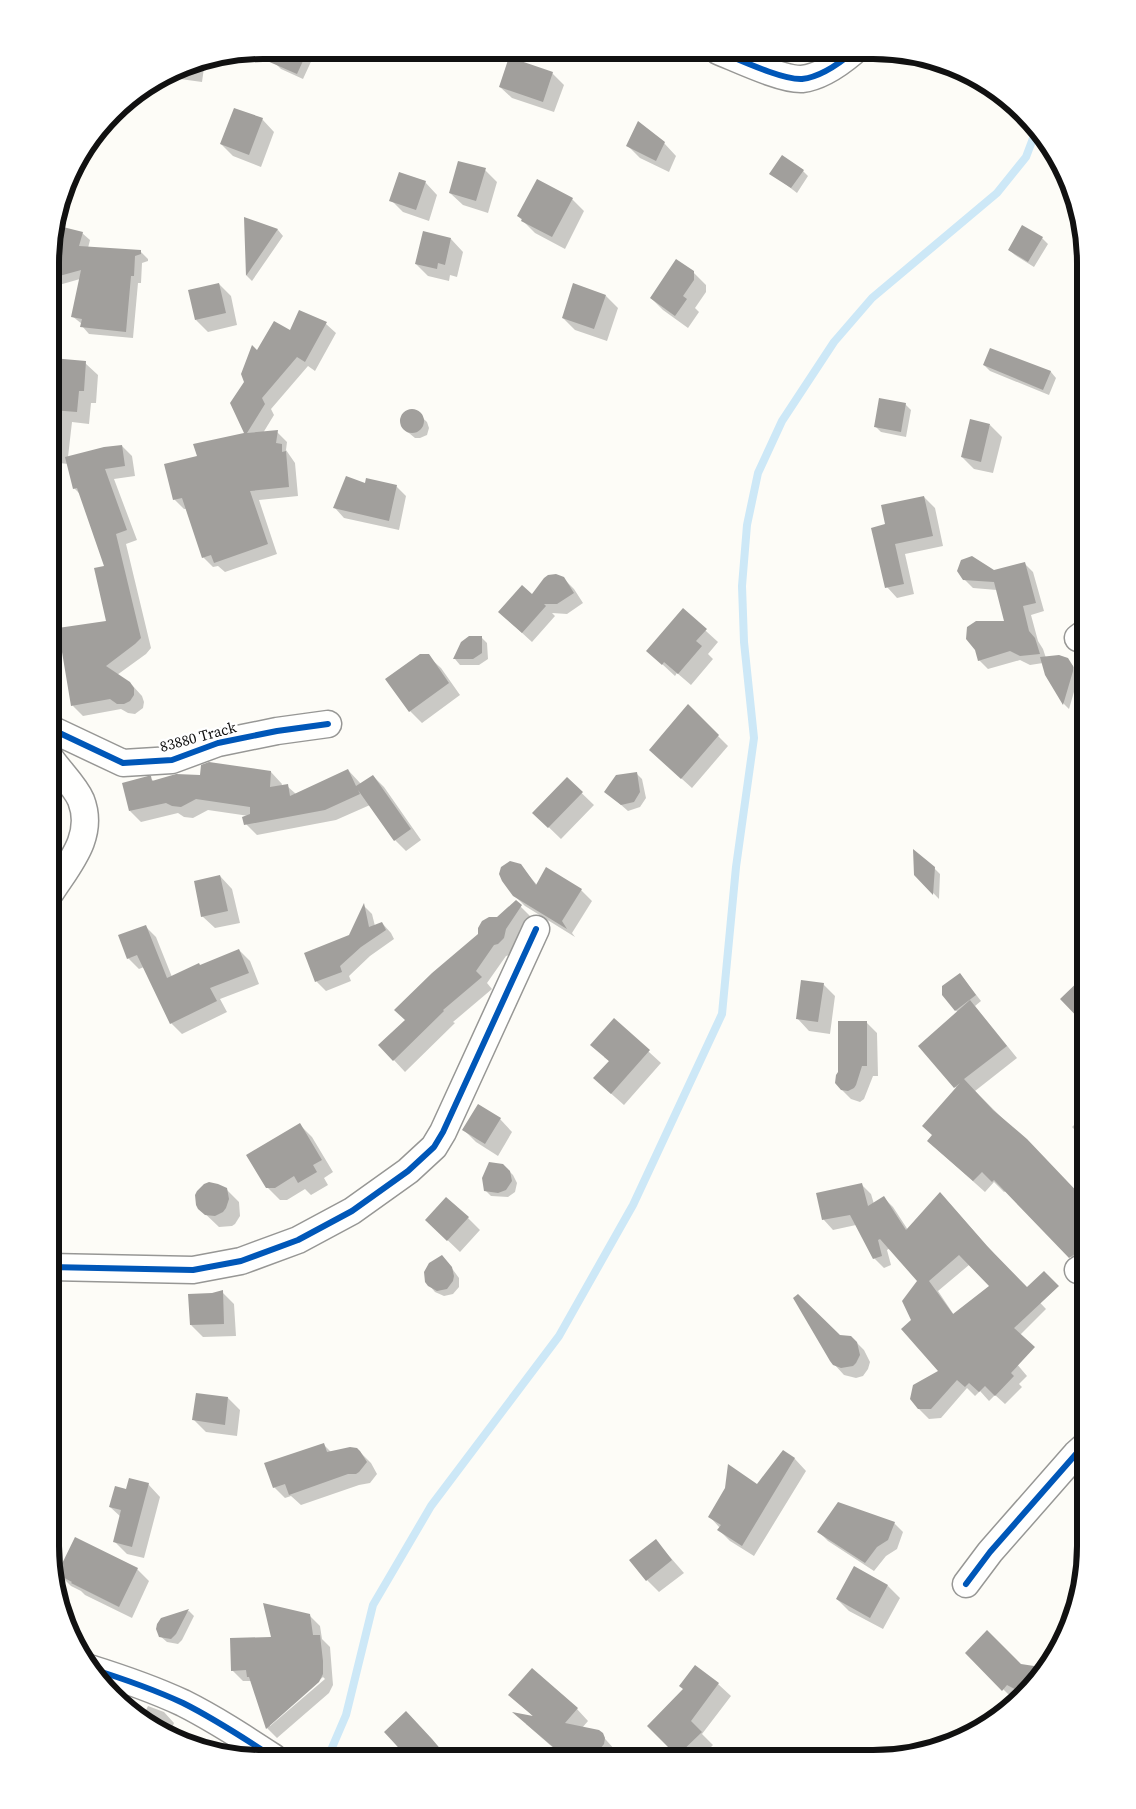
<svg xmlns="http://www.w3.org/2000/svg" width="1136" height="1809" font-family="'Source Serif 4',serif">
	<rect width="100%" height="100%" fill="#fdfcf7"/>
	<path fill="#0003" fill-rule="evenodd" d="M281 50H312L315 53 303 79 281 69 275 63Z
		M771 51 779 52 778 55Z
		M205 61 202 82 173 78 169 74 181 66Z
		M552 73 564 85 554 112 512 98 500 87Z
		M262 119 274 132 261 167 233 156 221 144Z
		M664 143 676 156 669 172 640 158 628 146Z
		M485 170 497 182 488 213 463 205 450 193Z
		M803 171 808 176 797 193 771 173Z
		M425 182 437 195 429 221 403 212 391 200Z
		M572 199 584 211 565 249 535 233 518 216Z
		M246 219 278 230 283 236 252 281 247 276Z
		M56 226 82 233 90 240 88 248 140 251 148 259V261L142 263 141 283H138L133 338 89 334 82 326V324L72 316 80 279 52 287V242Z
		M1042 238 1048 244 1034 267 1015 255 1009 250Z
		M451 239 463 252 457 277 450 275 449 281 428 276 416 264Z
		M693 272 706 285V292L695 308 699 312 688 328 663 310 651 298Z
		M219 284 231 296 237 325 208 332 196 320Z
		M606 296 618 308 607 341 575 330 563 318Z
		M300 312 326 324 336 333 315 371 308 366 271 409 274 415 263 433 277 432 287 442 286 450 295 463 298 496 259 500 277 554 225 572 218 566 213 567 203 557 187 509H184L174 499 198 457 245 434 246 382 257 352 291 332Z
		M990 350 1051 372 1056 378 1049 395 990 371 984 365Z
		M53 359 85 363 98 375 96 403H91L89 424 72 422 68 457 122 446 132 456 135 476 114 479 137 540 126 544 151 648 146 654 117 675 132 685 142 696 144 702 143 708 135 714 128 713 121 709 83 716 73 706 108 622 106 566 81 495 74 488 68 464 51 462Z
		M905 404 911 410 906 437 881 432 875 426Z
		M415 411 427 422 429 428 427 435 420 438H415L404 429 402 419 404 414Z
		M990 425 1002 437 993 473 974 469 962 457Z
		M366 485 396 486 406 496 399 530 344 518 335 508Z
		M924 497 935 508 943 546 905 554 914 594 897 598 887 587 886 525Z
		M1024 563 1033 572 1044 611 1031 615 1038 641 1043 649 1046 658 1070 663 1076 669 1078 678 1069 709 1064 704 1046 675 1043 663 1030 665 1020 660 988 669 979 660 1006 623 997 590 973 588 964 579Z
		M563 578 574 589 583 603 567 614 552 613 555 616 532 642 509 621 532 595Z
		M683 610 718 642 708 654 713 659 691 685 677 673 675 676 648 651Z
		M482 638 487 643 488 659 479 665H460L455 659 462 643Z
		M428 656 441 668 460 695 422 723 410 711Z
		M688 706 728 746 692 788 661 760Z
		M348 770 361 784 373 776 384 787 421 840 406 851 395 840 370 805 336 820 257 835 246 824 249 816 208 810 193 818 184 817 178 813 141 822 130 811 150 778 155 782 201 776 271 772 282 784 281 787 287 786 296 794Z
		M636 773 642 779 646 798 640 807 628 811 612 797Z
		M567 779 594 805 561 839 534 813Z
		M520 865 537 885 581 890 592 901 572 933 575 937 525 906 514 895Z
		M934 868 940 874 939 899 916 875Z
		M220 876 232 889 240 923 215 928 202 916Z
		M516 902 532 918 510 955 506 956 487 983 492 989 453 1022 455 1023 405 1072 380 1045 407 1020 479 934Z
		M364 906 372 914 375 926 382 923 391 933 394 939 370 956 349 976 351 981 326 991 317 982 306 954 350 936Z
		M145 926 156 937 172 977 239 950 250 961 259 984 220 999 227 1012 182 1034 171 1023 144 967 139 969 128 958Z
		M960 974 981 1001 975 1006 1017 1058 975 1091 1086 1202V1266L1082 1268 1006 1191 1004 1192 994 1182 985 1192 928 1141 934 1135 957 1089 920 1046 958 1013 943 994Z
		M823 984 835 996 830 1034 809 1031 797 1018Z
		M614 1020 661 1063 624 1105 607 1090 610 1062 604 1057Z
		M866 1022 877 1033 878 1076H873L864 1099 860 1102 851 1099 840 1088Z
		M1086 1065V1086L1075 1075Z
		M1086 1113V1141L1072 1127Z
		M500 1119 512 1132 498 1156 476 1142 464 1130Z
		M300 1125 312 1137 333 1172 324 1178 328 1185 311 1195 305 1189 287 1200H280L267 1187Z
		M506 1168 513 1175 517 1183 515 1192 508 1197 491 1196 485 1190Z
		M861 1184 871 1194 874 1204 884 1198 893 1207 908 1230 950 1204 997 1257 1046 1309 1005 1350 1027 1376 1019 1384 1022 1387 1005 1404 995 1395 989 1401 980 1391 975 1396 967 1388 941 1418 929 1419 919 1409 940 1372 913 1321 918 1281 890 1248 887 1250 891 1265 884 1268 874 1258 856 1225 833 1230 824 1220 817 1194ZM969 1265 991 1286 954 1315 938 1291Z
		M226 1189 239 1202 240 1216 235 1224 232 1226 219 1227 199 1208Z
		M468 1218 480 1230 460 1252 439 1232Z
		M448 1263 459 1278V1287L453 1294 444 1296 435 1292 429 1285Z
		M222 1292 234 1304 236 1336 203 1337 191 1325 212 1295Z
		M840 1336 854 1340 864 1350 870 1362 868 1369 863 1376 856 1378 844 1375 834 1364Z
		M228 1398 240 1410 237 1436 206 1432 194 1420Z
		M324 1445 332 1453 360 1452 371 1463 377 1474 370 1483 359 1485 301 1505 291 1496 285 1498 274 1487Z
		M783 1452 795 1459 806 1471 754 1556 730 1541 719 1530 720 1528 709 1516 758 1485Z
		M148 1484 160 1497 144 1558 127 1554 114 1541 121 1517 110 1507 127 1490Z
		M894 1523 903 1532 897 1549 886 1556 874 1571 828 1541 819 1532Z
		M656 1541 684 1573 659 1592 647 1580Z
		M137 1569 149 1581 132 1618 85 1595 81 1591 71 1586 59 1574Z
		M888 1586 900 1598 883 1629 849 1611 837 1599Z
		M189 1611 194 1616 182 1640 178 1644 167 1642 160 1636 162 1619Z
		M309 1615 320 1626 322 1639 330 1647 333 1685 329 1693 277 1738 267 1728 251 1681H243L232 1670 273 1638ZM323 1677 325 1679 270 1726V1723Z
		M967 1653 1021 1666 1044 1672 1021 1697 1018 1695 1014 1700Z
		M696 1667 718 1684 731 1696 702 1734 713 1745 699 1759 681 1758 649 1726 684 1690Z
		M510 1695 577 1709 588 1721 582 1728 598 1731 616 1751 614 1758H553L558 1752 526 1724 535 1718Z
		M148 1706 164 1712 174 1723 169 1736 141 1720Z"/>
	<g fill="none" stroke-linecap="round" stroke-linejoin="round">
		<path stroke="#cde8f7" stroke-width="8" d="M328 1757 346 1715 373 1605 431 1506 559 1336 633 1205 722 1014 736 867 754 738 744 642 742 586 747 525 758 473 782 421 834 342 872 298 997 193 1026 157 1037 128"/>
	</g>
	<path fill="#a19f9c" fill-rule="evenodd" d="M262 50H308L297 74 249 53Z
		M509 57 553 72 543 102 499 87Z
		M234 108 263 118 249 155 220 144Z
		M638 121 665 142 656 161 626 146Z
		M782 155 804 170 791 188 769 174Z
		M458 161 486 168 476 201 449 193Z
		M399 172 426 181 416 210 389 201Z
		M537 179 573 198 552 237 521 221 522 219 517 216Z
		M244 217 278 229 246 276Z
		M55 225 83 232 79 246 141 250V254L135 256 134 276H131L126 332 80 327 82 319 71 317 81 270 52 278V237Z
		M1022 225 1043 237 1028 262 1008 250Z
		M423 231 451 238 445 265 438 263 437 269 415 264Z
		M676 259 694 271V280L683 296 687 299 675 316 650 298Z
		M219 283 226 313 195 320 188 290Z
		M573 283 606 295 594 329 562 318Z
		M299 310 327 322 305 362 297 357 262 398 265 404 247 433 278 430 276 443 282 444V452L286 451 289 487 250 491 268 544 214 563 211 555 202 558 182 498 173 500 164 464 197 456 193 444 244 433 230 403 244 382 241 374 252 345 257 350 274 321 290 330Z
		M990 348 1051 371 1043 390 983 365Z
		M52 358 86 361 84 391H79L77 412 52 410Z
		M879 398 906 403 901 432 874 427Z
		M400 421a12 12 0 1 1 24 0a12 12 0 1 1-24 0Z
		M970 419 990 424 981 462 961 457Z
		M122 445 125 466 105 469 127 530 116 534 141 638 135 644 106 666 130 682 134 688V695L130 701 124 704H117L110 699 71 706 58 628 106 621 94 568 104 566 77 488 73 489 65 457 104 447Z
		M346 476 365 483 366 478 397 485 389 521 333 508Z
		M924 496 933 536 895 544 904 584 885 588 871 528 885 524 881 505Z
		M972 556 994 570 1025 562 1036 603 1023 606 1029 631 1035 638 1040 654 1020 656 1010 651 978 661 975 650 966 639 967 627 976 621H1004L994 582 963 580 957 571 961 560Z
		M556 574 564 577 574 593 557 604H544L546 606 522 633 498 612 522 585 532 594 544 578 548 575Z
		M683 608 707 629 696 641 702 646 678 674 664 662 662 665 646 651Z
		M469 636H482V653L473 659H453L461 642Z
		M420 654H429L449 683 409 712 385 679Z
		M1059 655 1068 658 1073 666V671L1063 705 1045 675 1040 657Z
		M688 704 719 735 681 779 649 750Z
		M209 762 271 771 270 787 288 784 290 796 348 769 356 786 373 775 411 829 394 841 358 790 360 794 325 810 244 825 242 817 250 814V807L196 799 181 807 172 806 166 803 129 811 122 783 148 776H151L152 781 176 774 200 775 201 765Z
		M637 772 640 792 634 802 621 805 604 792 616 775Z
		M567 777 583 792 548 828 532 813Z
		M913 849 935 867 933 895 914 875Z
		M510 861 521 864 536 885 546 867 582 889 562 921 567 929 513 896 502 881 499 874 501 867Z
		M220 875 228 911 201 917 194 881Z
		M516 900 522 905 506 929 504 938 498 944 494 945 476 971 482 977 443 1010 444 1011 393 1061 378 1045 405 1020 394 1010 432 973 478 934V928L482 921 489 917H497Z
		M364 903 369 927 382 922 386 930 361 947 340 966 342 972 315 982 304 953 349 935Z
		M146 925 167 978 199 963 200 965 239 949 249 973 210 988 217 1001 170 1024 137 955 127 959 118 935Z
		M960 973 976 995 955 1011 942 995V986Z
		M1086 974V1026L1060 999Z
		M801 980 824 983 818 1022 796 1019Z
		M970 1000 1007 1046 964 1079 993 1110 1027 1139 1086 1201V1250L1078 1252 1069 1258 994 1180 992 1182 982 1172 973 1181 927 1141 932 1135 922 1126 960 1083 954 1088 918 1046Z
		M614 1018 650 1050 611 1094 593 1078 609 1061 590 1045Z
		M838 1021H867V1066H862L856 1085 854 1088 848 1091 841 1090 835 1083 836 1075 838 1072Z
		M478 1104 501 1118 485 1144 462 1130Z
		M300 1123 322 1160 313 1165 317 1172 298 1183 294 1176 275 1188H266L246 1155Z
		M489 1162 503 1164 510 1171 512 1181 506 1190 498 1193 484 1191 482 1178Z
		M209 1182 218 1184 227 1188 229 1199 226 1208 223 1212 215 1216 205 1215 198 1209 196 1205 195 1195 197 1191 204 1184Z
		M862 1183 868 1206 884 1196 906 1230 940 1192 987 1246 1027 1287 1044 1271 1059 1286 1014 1328 1035 1347 1011 1373 1014 1376 995 1396 985 1386 979 1392 969 1383 965 1387 957 1380 931 1409H918L910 1399 913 1385 938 1371 901 1329 911 1320 902 1301 917 1281 880 1239 878 1240 882 1256 873 1259 850 1215 822 1220 816 1193ZM959 1255 989 1286 953 1314 929 1281Z
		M446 1197 469 1217 447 1241 425 1220Z
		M442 1255 452 1267 454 1276 453 1281 447 1289 437 1291 428 1286 425 1282 424 1272 429 1263Z
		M223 1290 224 1324 190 1325 188 1294 212 1293Z
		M798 1294 840 1335 851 1336 857 1342 860 1355 856 1363 853 1366 841 1368 833 1365 830 1361 793 1298Z
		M196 1393 228 1397 225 1425 192 1420Z
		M324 1443 327 1452 350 1447 357 1448 360 1451 367 1462 359 1472 356 1474H348L289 1495 285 1484 273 1488 264 1463Z
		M783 1450 795 1458 742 1546 717 1530 721 1525 708 1517 725 1488 728 1464 757 1484Z
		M129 1478 149 1483 132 1547 113 1542 121 1510 109 1507 115 1486 126 1489Z
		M838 1502 895 1522 888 1540 877 1547 865 1563 817 1532Z
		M75 1537 138 1568 119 1607 71 1583 72 1582 57 1574Z
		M656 1539 672 1560 646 1581 629 1560Z
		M854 1566 888 1585 870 1618 836 1599Z
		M263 1603 310 1614 313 1635H320L323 1661V1674L319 1682 266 1729 249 1677H247L246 1670 231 1671 230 1638 271 1637Z
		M189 1609 176 1634 171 1639 159 1637 156 1629 157 1624 161 1618Z
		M987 1630 1021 1664 1047 1668 1042 1676 1024 1694 1007 1685 1002 1691 965 1653Z
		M695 1665 719 1683 691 1721 702 1732 677 1756 647 1726 683 1689 679 1686Z
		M532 1668 578 1708 565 1723 599 1730 603 1733 605 1738 604 1744 593 1758H566L512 1712 533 1716 508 1695Z
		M406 1711 432 1739 448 1758H408L384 1732Z"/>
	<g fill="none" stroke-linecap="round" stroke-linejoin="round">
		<defs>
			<path id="street" d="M718 51C738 59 782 80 802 79 820 77 840 63 853 52
				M1078 638 1086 632
				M51 729 123 763 172 760 218 743 277 731 328 724
				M51 892C69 864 95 836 81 800 75 786 60 772 51 759
				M50 1267 193 1270 241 1261 298 1240 352 1211 408 1171 434 1147 443 1132 536 929
				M1078 1270 1086 1265
				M966 1584 990 1552 1076 1454 1086 1445
				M89 1668C121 1678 153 1689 183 1703 215 1719 244 1738 273 1757"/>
		</defs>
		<use href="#street" stroke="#979795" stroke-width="29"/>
		<use href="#street" stroke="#fffffe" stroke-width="26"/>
		<defs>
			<path id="cycleway" d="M718 51C738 59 782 80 802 79 820 77 840 63 853 52
				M51 729 123 763 172 760 218 743 277 731 328 724
				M50 1267 193 1270 241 1261 298 1240 352 1211 408 1171 434 1147 443 1132 536 929
				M966 1584 990 1552 1076 1454 1086 1445
				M89 1668C121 1678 153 1689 183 1703 215 1719 244 1738 273 1757"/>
		</defs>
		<use href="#cycleway" stroke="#fff" stroke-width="9"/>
		<use href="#cycleway" stroke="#0057b8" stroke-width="6"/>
	</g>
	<g text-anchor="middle" stroke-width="5" stroke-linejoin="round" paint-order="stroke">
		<g font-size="15" fill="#111" stroke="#fff">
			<text transform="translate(198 737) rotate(-15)" y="5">83880 Track</text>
		</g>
	</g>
	<path d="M0 0H1136V1809H0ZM263 59H873A204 204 0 0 1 1077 263V1546A204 204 0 0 1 873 1750H263A204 204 0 0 1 59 1546V263A204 204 0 0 1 263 59Z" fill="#fff" fill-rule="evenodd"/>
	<path fill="none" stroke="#111" stroke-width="6" d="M263 59H873A204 204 0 0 1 1077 263V1546A204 204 0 0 1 873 1750H263A204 204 0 0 1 59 1546V263A204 204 0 0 1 263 59Z"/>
</svg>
